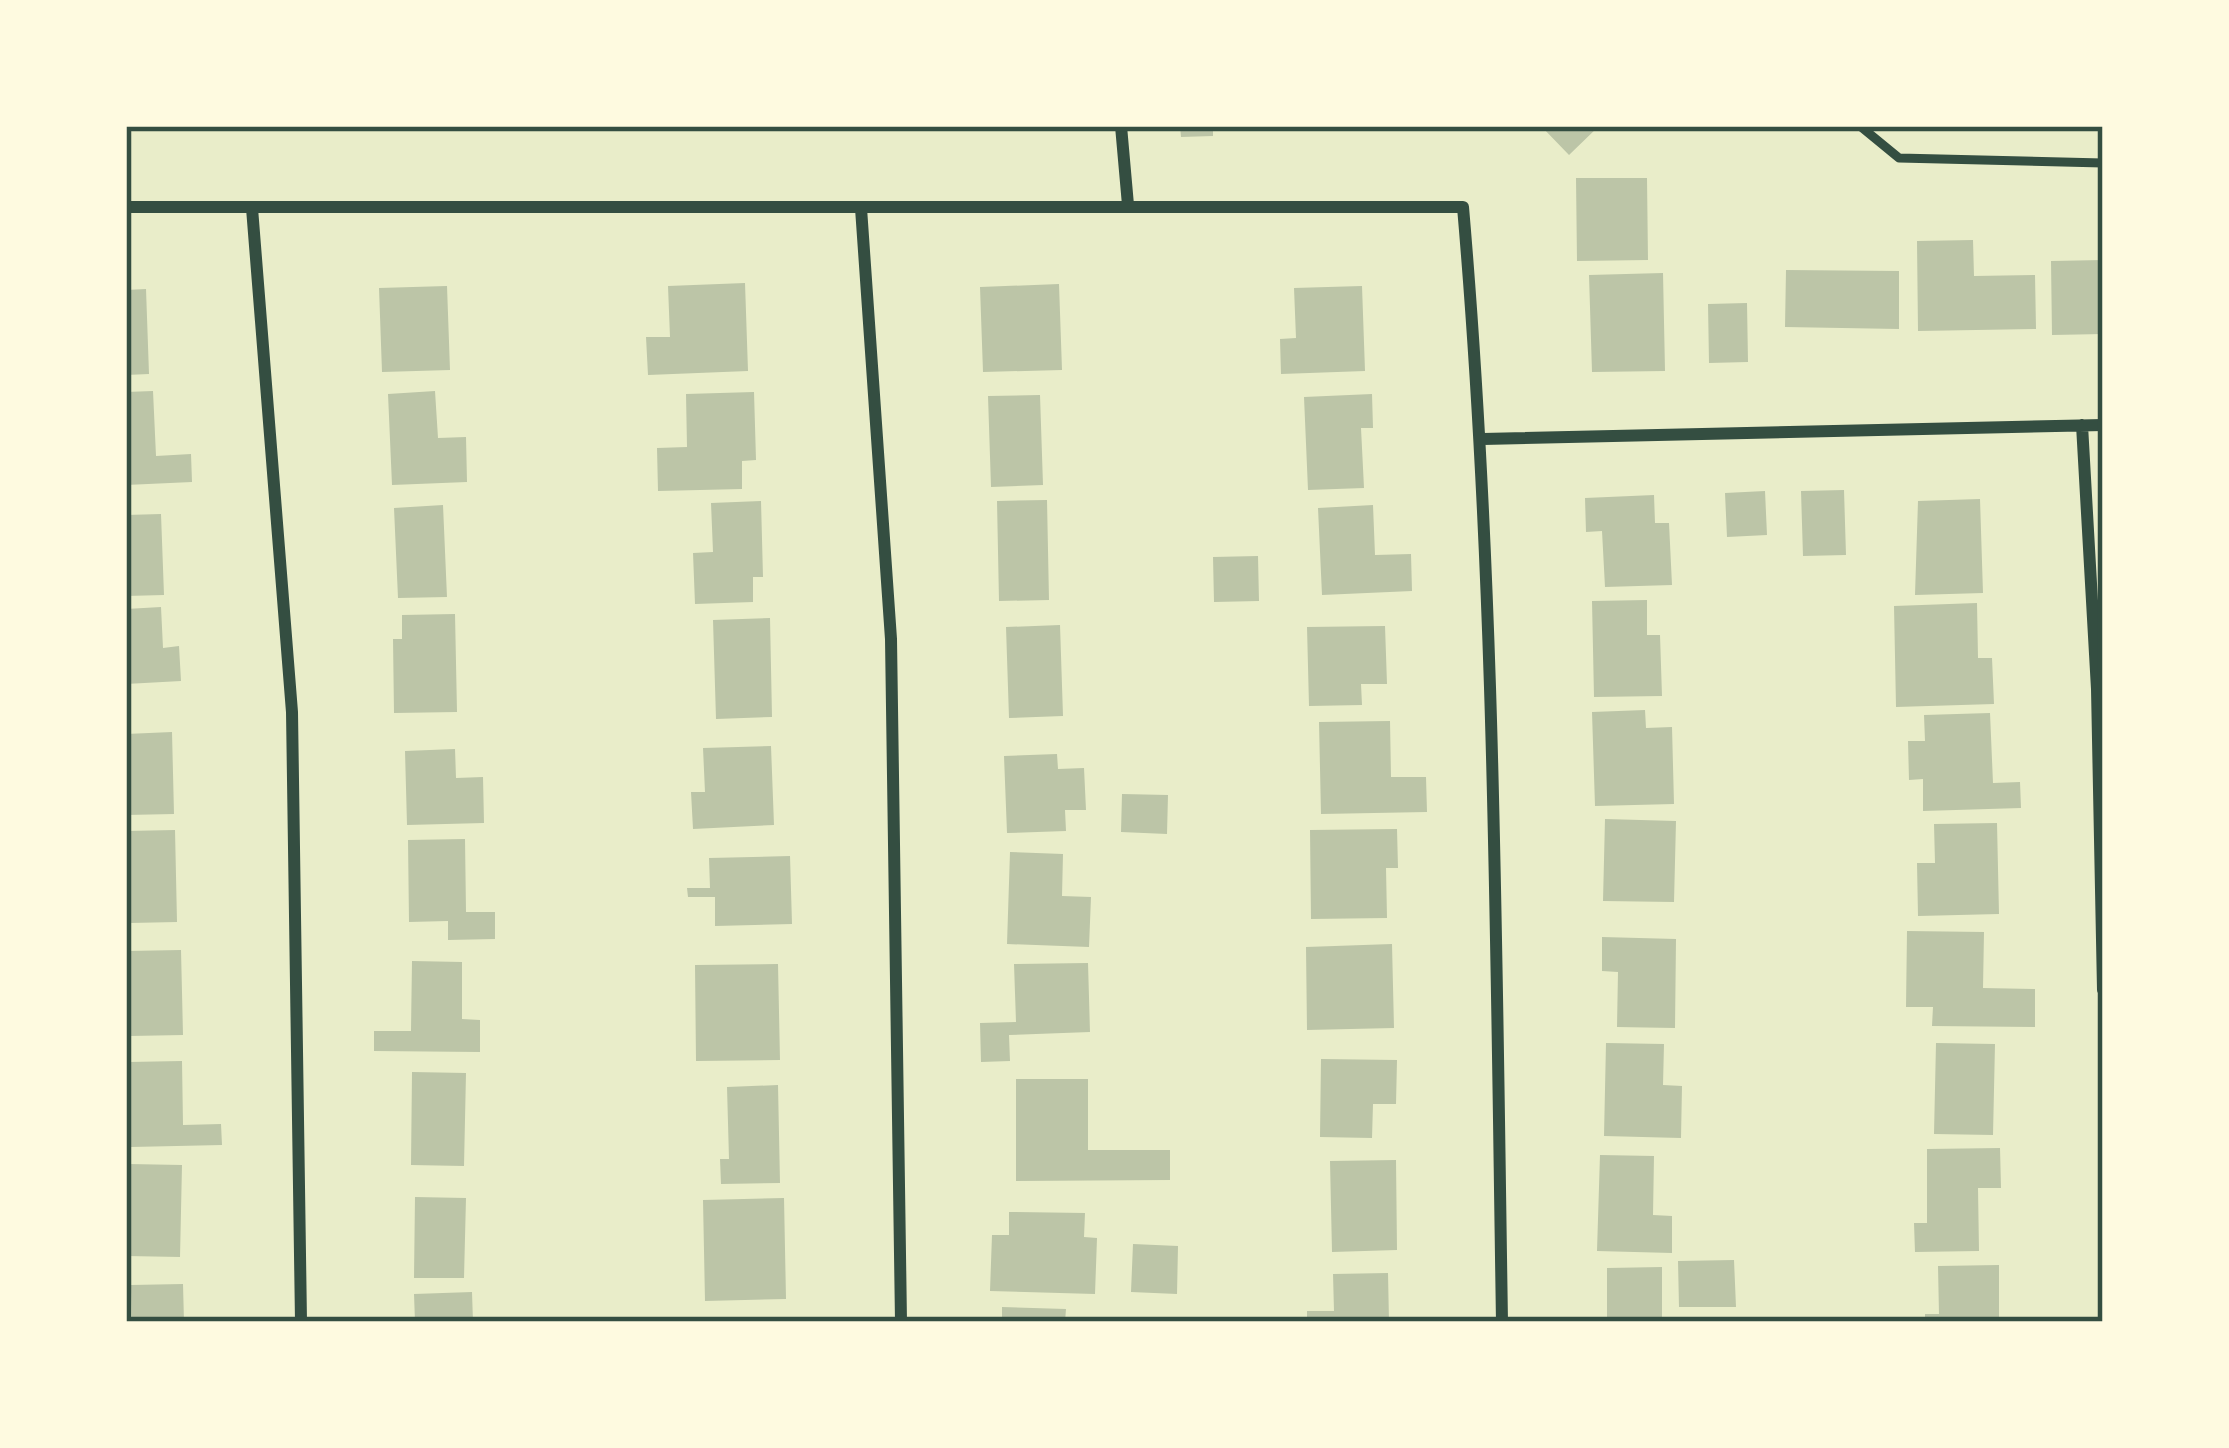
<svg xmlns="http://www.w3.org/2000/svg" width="2229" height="1448" font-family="'Asap Condensed',sans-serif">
	<rect width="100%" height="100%" fill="#e9edc9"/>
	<path fill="#bcc5a7" d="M1180 126H1213V136L1181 137Z
		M1541 126H1599L1569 155Z
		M1576 178H1647L1648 260 1577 261Z
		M1973 240 1974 276 2035 275 2036 329 1918 331 1917 241Z
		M2103 260V334L2052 335 2051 261Z
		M1786 270 1899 271V329L1785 327Z
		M1663 273 1665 371 1592 372 1589 275Z
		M745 283 748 371 648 375 646 337H670L668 286Z
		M1059 284 1062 370 983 372 980 287Z
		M447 286 450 370 382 372 379 288Z
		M1362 286 1365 371 1281 374 1280 339 1296 338 1294 288Z
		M146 289 149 374 126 375V290Z
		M1747 303 1748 362 1709 363 1708 304Z
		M153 391 156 456 191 454 192 482 126 485V392Z
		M435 391 438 438 466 437 467 482 392 485 388 394Z
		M754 392 756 460 742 461V489L658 491 657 448 687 447 686 394Z
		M1372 394 1373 428H1361L1364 488 1308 490 1304 397Z
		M1040 395 1043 485 991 487 988 396Z
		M1844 490 1846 555 1803 556 1801 491Z
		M1765 491 1767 535 1727 537 1725 493Z
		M1654 495 1655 523H1669L1672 585 1605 587 1602 531 1586 532 1585 498Z
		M1980 499 1983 593 1915 595 1918 501Z
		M1047 500 1049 600 999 601 997 501Z
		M761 501 763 577H753V602L695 604 693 553 713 552 711 503Z
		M443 505 447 597 398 598 394 508Z
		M1373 505 1375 555 1411 554 1412 591 1322 595 1318 508Z
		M161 514 164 595 126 596V515Z
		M1258 556 1259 601 1214 602 1213 557Z
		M1647 600V635H1660L1662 696 1594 697 1592 601Z
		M1977 603 1978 658H1992L1994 704 1896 707 1894 606Z
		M161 607 163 648 179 646 181 681 126 684V609Z
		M455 614 457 712 394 713 393 639H402V615Z
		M770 618 772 717 716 719 713 620Z
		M1060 625 1063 716 1009 718 1006 627Z
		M1385 626 1387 684H1361L1362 705 1309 706 1307 627Z
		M1645 710 1646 728 1672 727 1674 804 1595 806 1592 712Z
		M1990 713 1993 783 2020 782 2021 808 1923 811V779L1909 780 1908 741H1925L1924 715Z
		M1390 721 1391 777H1426L1427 812 1321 814 1319 722Z
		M172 732 174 814 126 815V734Z
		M771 746 774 825 693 829 691 792H705L703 748Z
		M455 749 456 778 483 777 484 823 407 825 405 751Z
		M1057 754 1058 769 1084 768 1086 810H1065L1066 831 1007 833 1004 756Z
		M1122 794 1168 795 1167 834 1121 832Z
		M1605 819 1676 821 1674 902 1603 901Z
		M1997 823 1999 914 1918 916 1917 863H1935L1934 824Z
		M1397 829 1398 868H1386L1387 918 1311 919 1310 830Z
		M175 830 177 922 130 923 126 831Z
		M465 839 466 912H495V939L448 940V921L409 922 408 840Z
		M1010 852 1063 854 1062 896 1091 897 1089 947 1007 944Z
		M790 856 792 924 715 926V897H688L687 888H710L709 858Z
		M1907 931 1984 932 1983 988 2035 989V1027L1932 1026 1933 1007H1906Z
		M1602 937 1676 939 1675 1028 1617 1027 1618 972 1602 971Z
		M1392 944 1394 1028 1307 1030 1306 947Z
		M181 950 183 1035 130 1036 127 951Z
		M412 961 462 962V1019L480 1020V1052L374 1051V1031H411Z
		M1088 963 1090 1032 1009 1035 1010 1061 981 1062 980 1023 1016 1022 1014 964Z
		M778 964 780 1060 696 1061 695 965Z
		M1606 1043 1664 1044 1663 1085 1682 1086 1681 1138 1604 1136Z
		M1936 1043 1995 1044 1993 1135 1934 1134Z
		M1321 1059 1397 1060 1396 1104H1373L1372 1138 1320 1137Z
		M182 1061 183 1125 221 1124 222 1145 131 1147 129 1062Z
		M412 1072 466 1073 464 1166 411 1165Z
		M1016 1079H1088V1150H1170V1180L1016 1181Z
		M778 1085 780 1183 721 1184 720 1159H729L727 1087Z
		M2000 1148 2001 1188H1978L1979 1251 1915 1252 1914 1223H1927V1149Z
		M1600 1155 1654 1156 1653 1215 1672 1216V1253L1597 1251Z
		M1396 1160 1397 1250 1332 1252 1330 1161Z
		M129 1164 182 1165 180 1257 127 1256Z
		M415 1197 466 1198 464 1278H414Z
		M784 1198 786 1299 705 1301 703 1200Z
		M1009 1212 1085 1213 1084 1237 1097 1238 1095 1294 990 1291 992 1235H1009Z
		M1133 1244 1178 1246 1177 1294 1131 1292Z
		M1734 1260 1736 1307H1679L1678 1261Z
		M1999 1265V1322H1925V1314H1939L1938 1266Z
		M1662 1267V1322H1607V1268Z
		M1388 1273 1389 1322H1307V1311H1334L1333 1274Z
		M183 1284 184 1322H132L131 1285Z
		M472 1292 473 1322H415L414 1294Z
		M1002 1307 1066 1309 1065 1322H1002Z"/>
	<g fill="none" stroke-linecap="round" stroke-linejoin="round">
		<path stroke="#344e41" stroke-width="9" d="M1860 126 1899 158 2103 163"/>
		<path stroke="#344e41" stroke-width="12" d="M1121 126 1128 205
			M126 207H1463C1495 578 1496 949 1502 1322
			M252 208 292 712 301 1322
			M861 208 891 639 901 1322
			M2082 425 2097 689 2103 990
			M1483 439 2103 425"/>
	</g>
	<rect width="2229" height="1448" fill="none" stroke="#fefae0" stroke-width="258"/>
	<rect x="129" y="129" width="1971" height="1190" fill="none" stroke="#344e41" stroke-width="4.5"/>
</svg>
